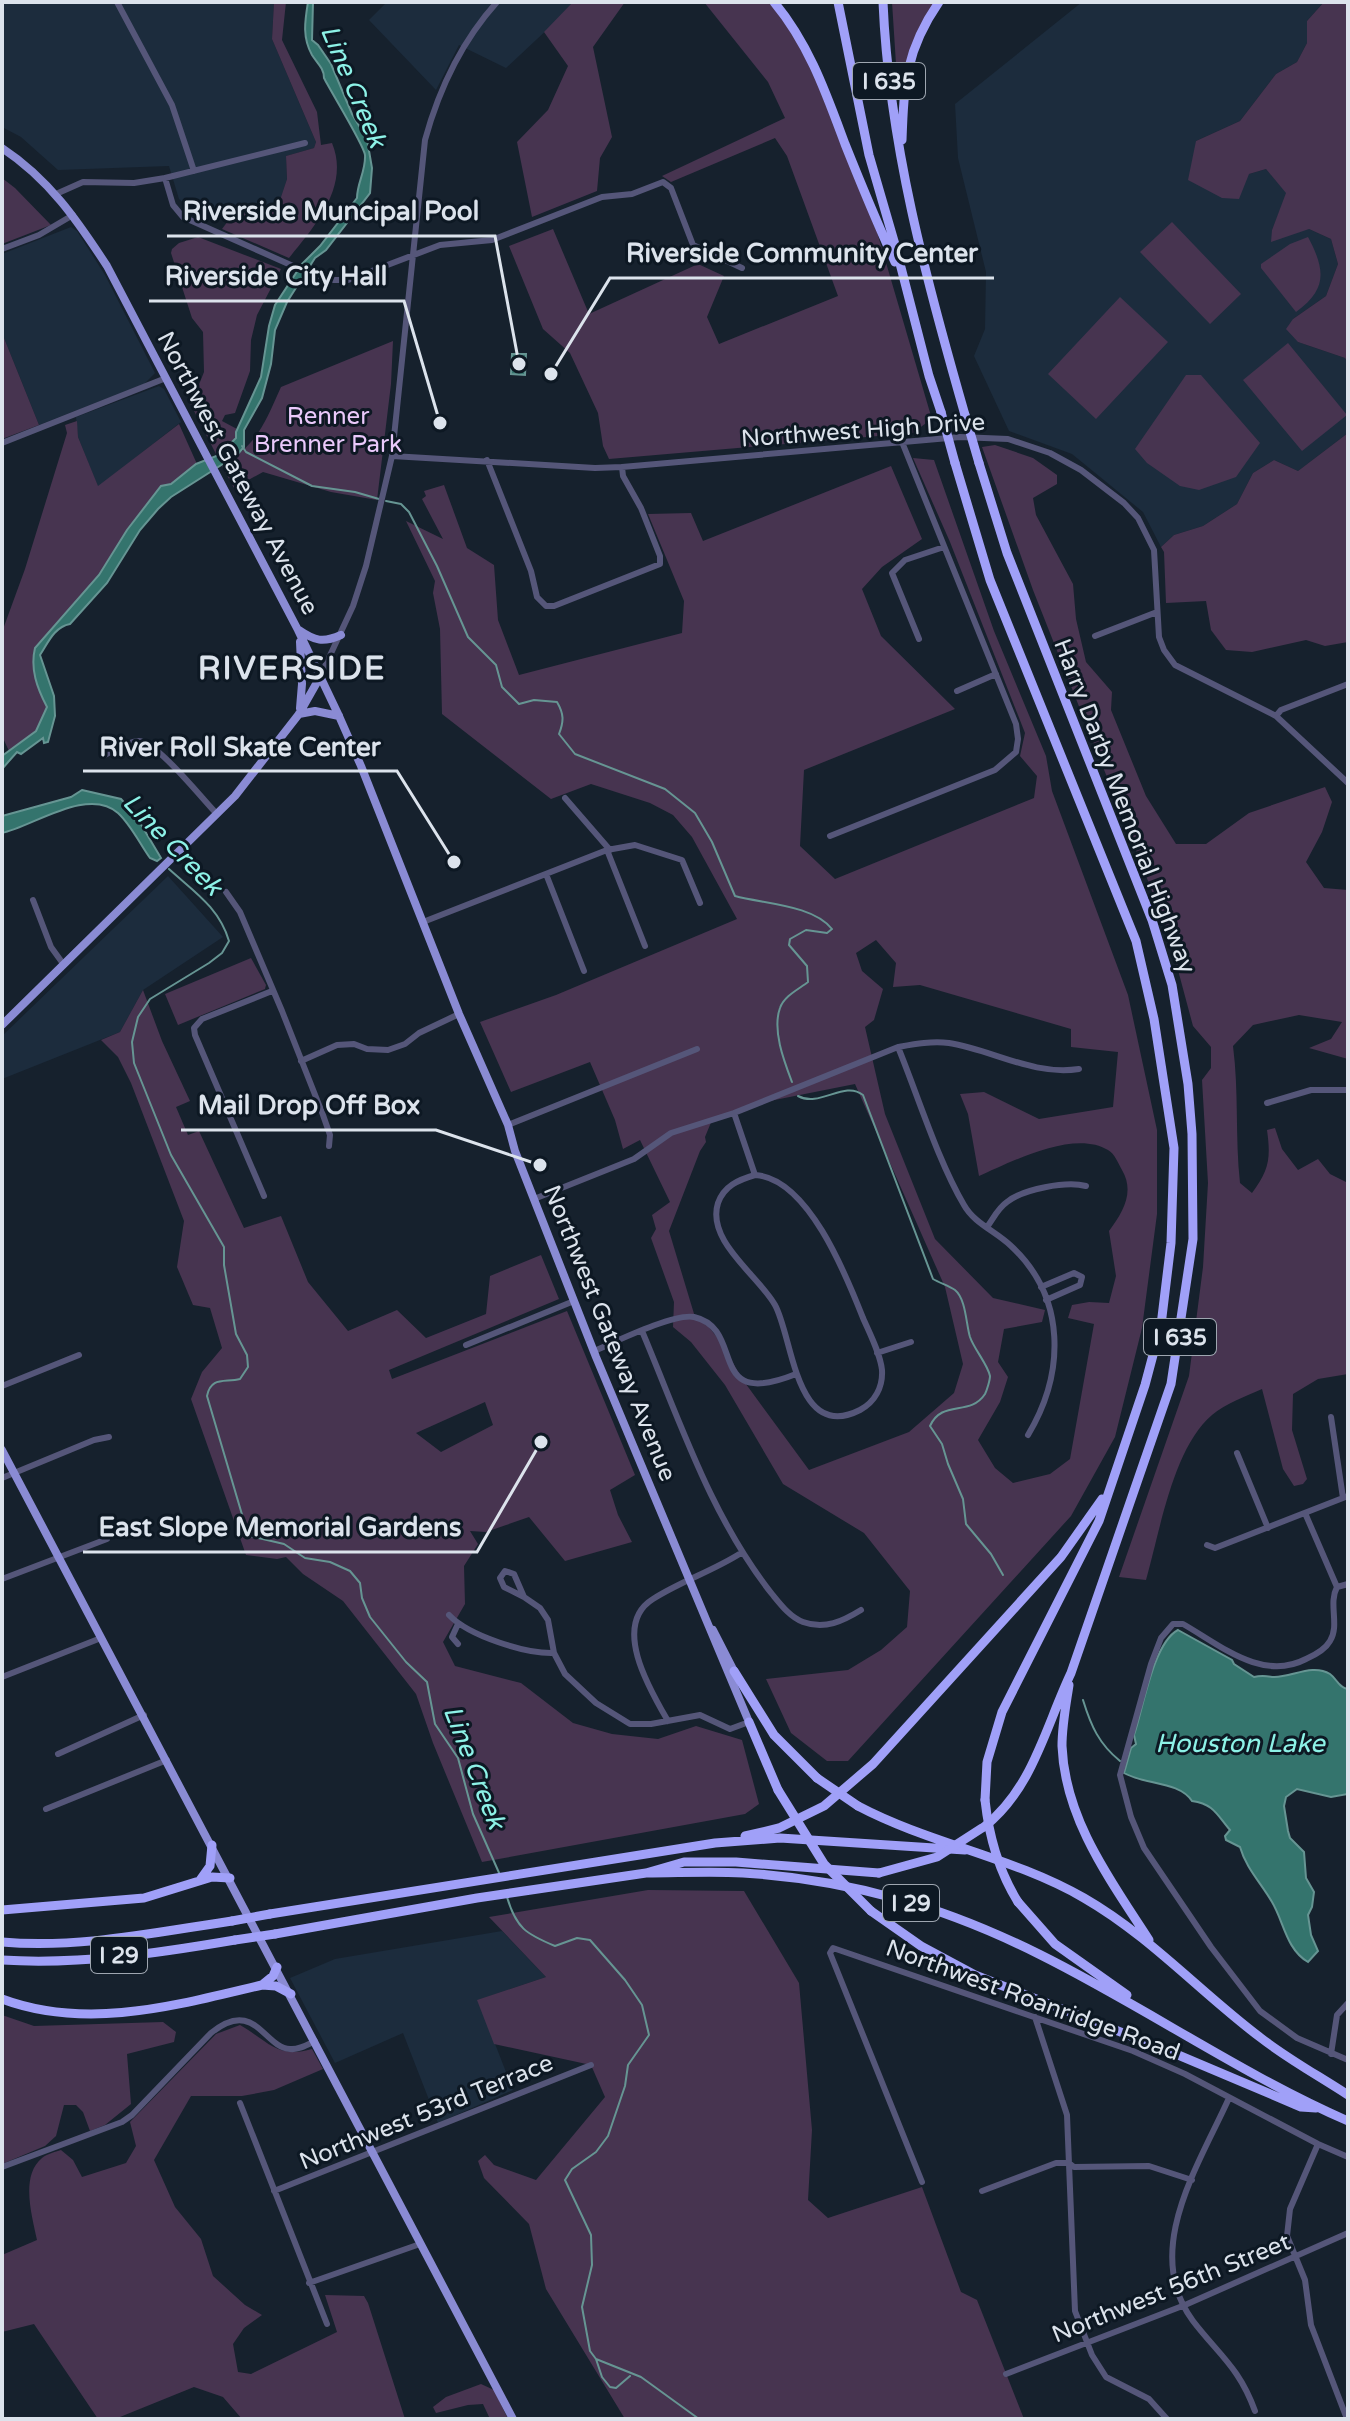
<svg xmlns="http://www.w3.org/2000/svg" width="1350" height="2421" font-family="'Varela Round',sans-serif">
	<rect width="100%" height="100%" fill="#16212d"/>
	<path fill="#1c2c3d" d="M2 2H274L272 39 316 142 314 148 286 156 287 179 278 207 203 218 179 199 169 166 58 170 21 137 2 127Z
		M387 2H573L568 10 506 68 459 45 436 90 369 20Z
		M1082 2H1324L1307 21V43L1297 62 1276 74 1240 121 1196 141 1249 174 1266 169 1287 193 1272 230 1309 229 1331 239 1338 264 1326 296 1293 319 1298 342 1345 358 1348 363V433L1298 471 1274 460 1253 473 1237 504 1203 526 1174 535 1161 547 1143 512 1072 454 1009 431 974 356 985 329 986 272 958 158 955 104Z
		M71 227 77 231 105 275 155 373 144 384 39 425 2 333V254Z
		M159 386 164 389 181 422 98 487 78 437 76 417Z
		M168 876 223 937 143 990 120 1032 2 1079V1036Z
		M502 1931 546 1977 478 2000 513 2090 438 2123 403 2033 335 2063 290 1978 335 1959Z"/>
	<path fill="#473450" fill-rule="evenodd" d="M274 2H286L282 40 317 112 321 145 332 143C350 186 315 226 289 258L222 229 234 213 278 206 287 179 286 156 314 148 316 142 272 39Z
		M573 2H625L593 47 612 137 600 158 597 191 532 217 517 142 548 110 568 66 544 32Z
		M704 2H770L802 45 877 232 931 416 930 420 913 433 609 459 603 446 598 413 570 353 543 329 509 246 553 229 589 314 698 264 724 276 707 317 719 344 838 296 787 156 775 138 671 182 662 176 785 118 768 82Z
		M892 2H935L898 95Z
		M1324 2H1348V363L1345 358 1298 342 1286 329 1293 319 1326 296 1338 264 1331 239 1309 229 1271 242 1272 230 1286 193 1266 169 1249 174 1239 199 1222 198 1188 180 1196 141 1240 121 1276 74 1297 62 1307 43V21Z
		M2 178 15 188 51 225 2 244Z
		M1172 222 1241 294 1210 324 1140 252Z
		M198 237 281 269 257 315 251 340 250 371 235 413 225 415 222 421 237 429 236 437 217 456 189 401 198 387 204 372 203 332 192 318 171 253 172 249 179 243Z
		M1308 237C1325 269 1328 289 1296 312L1261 268V264L1290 244Z
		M1120 297 1168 342 1096 419 1048 374Z
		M2 333 39 425 2 439Z
		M393 341 391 384 377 500 331 492 263 472 234 488 222 466C258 443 264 425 281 387Z
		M1288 343 1347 415 1302 451 1243 380Z
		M1186 375H1201L1260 443 1236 477 1199 490 1180 486 1147 463 1135 449Z
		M77 421 78 437 98 486 179 424 197 464 144 509 127 530 99 575 36 647 41 695 47 707 36 731 9 751 2 736V632L25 569 67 433 65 425Z
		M1348 433V642L1325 646 1306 640 1252 652 1226 650 1211 630 1206 601 1166 603 1164 552 1161 547 1174 535 1203 526 1237 504 1253 473 1274 460 1298 471Z
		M995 445 1033 458 1057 475V484L1033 498 1036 515 1073 584 1076 619 1086 662 1112 692 1111 710 1146 796 1176 844H1206L1249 813 1325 787 1332 802 1322 832 1306 862 1324 888 1348 890V1059L1309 1048 1331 1039 1342 1022 1299 1015 1253 1025 1233 1046C1239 1092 1235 1137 1240 1183L1252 1193C1269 1170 1271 1159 1267 1130L1275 1128 1282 1149 1298 1170 1318 1159 1330 1174 1348 1183V1374L1318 1379 1293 1394 1292 1430 1307 1479 1303 1484 1294 1486 1283 1469 1262 1389C1246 1396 1225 1404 1212 1415 1173 1448 1160 1531 1146 1580L1119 1577 1189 1376 1203 1267 1208 1183 1202 1080 1211 1068V1047L1193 1026 1167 929 1033 590 982 447Z
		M913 458 934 460 994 631 1046 756 1052 791 1128 995 1157 1130V1214L1142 1328 1115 1437 1071 1516 848 1761H827L791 1733 766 1679 848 1670 881 1650 907 1627 910 1591 864 1533 783 1484 725 1385 691 1342 673 1327 674 1302 651 1238 656 1229 652 1215 670 1202 640 1140 623 1149 615 1120 590 1062 511 1092 480 1022 556 995 737 919 692 837 673 815 650 803 591 784 551 799 442 714 440 629 433 593 435 581 406 521 443 539 422 499 426 496 424 491 444 485 467 548 494 565 498 620 519 675 682 633 684 601 648 514 691 513 703 541 891 466 922 539 882 567 862 589 881 636 955 709 804 770 800 846 835 879 1034 798 1037 776 1020 756 1025 733 950 542ZM876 940 896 963 893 987 920 985 1071 1029V1047L1118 1052 1113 1107 1039 1119 984 1092 960 1094 968 1114 979 1176C1011 1162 1074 1129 1108 1150 1115 1154 1118 1163 1122 1170 1135 1192 1123 1212 1109 1231L1116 1276 1109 1303 1089 1302 1072 1305 1068 1318 1094 1324 1070 1459 1050 1474 1013 1483 995 1468 978 1440 1000 1402 1008 1377 998 1362 1004 1329 1042 1322 1045 1310 993 1298 935 1239 885 1114 865 1027 874 1020 883 989 862 971 856 953ZM855 1084 945 1287 963 1364 954 1393 909 1432 809 1470 743 1380 720 1341 704 1321 695 1317 669 1231 700 1151 706 1142 705 1137 712 1120 760 1103Z
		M251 958 266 985 265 989 178 1025 165 994Z
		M143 990 162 1041 190 1101 176 1107 188 1135 199 1131 244 1228 281 1216 308 1282 348 1331 397 1310 426 1338 486 1314 490 1276 541 1255 559 1299 389 1370 392 1379 567 1311 635 1475 610 1490 618 1515 632 1542 565 1561 529 1517 486 1532 470 1531 478 1544 464 1566 465 1604 443 1642 455 1666 521 1683 573 1723 612 1734 658 1739 696 1726 742 1740 759 1804 745 1814 482 1862 433 1743 416 1694 343 1601 303 1574 286 1557 277 1559 246 1555 191 1399 202 1372 222 1348 210 1308 193 1305 177 1267 184 1221 131 1083 118 1057 101 1040 120 1032ZM485 1402 493 1425 441 1452 416 1433Z
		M648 1890 744 1891 799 1983 812 2130 808 2200 828 2218 922 2187 961 2292 977 2300 1024 2419H625L546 2289 529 2224 484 2178 478 2161 485 2155 494 2165 536 2180 605 2097 591 2065 494 2044 477 2000 546 1977 489 1917Z
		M2 2015 34 2026 163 2022 176 2032 174 2042 127 2054 131 2104 105 2125 90 2131 83 2112 76 2105H64L56 2136 45 2146 2 2164Z
		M240 2025C268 2041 277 2059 312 2049L323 2069 274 2090 242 2096H191L154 2160 175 2207 201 2239 213 2276 245 2305 262 2315 244 2328 233 2344 238 2372 251 2374 337 2332 325 2295 364 2296 368 2303 405 2419H242L223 2397 194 2387 115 2419H98L34 2324 2 2332V2255L37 2240C32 2216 20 2176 42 2158 47 2154 55 2152 61 2150L73 2160 82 2177 126 2163 136 2146 130 2122 216 2034Z
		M481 2384 494 2390 508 2419H490L483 2404 468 2405 436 2413 433 2407 446 2397Z"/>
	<path fill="#34746d" stroke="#669593" stroke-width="2" d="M308 2H313L312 40 318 45 331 64 352 114 367 139 372 168 370 193 326 250 315 258 287 302 275 330 271 364 262 398 244 430V447L237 455 171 497 158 509 140 530 107 583 70 624C54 627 48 643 40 655L54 696 55 716 48 742 44 743 43 738 21 754 17 752 2 769V756L36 731 47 707C37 688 30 669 35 648L99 575 127 530 161 486 171 484 196 464 219 455 236 438V432L261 377 269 326 275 305 302 264 320 246 357 198C357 183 366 171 365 155 364 145 331 92 324 78 324 68 317 63 312 55 302 37 305 21 308 2Z
		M512 354H526L525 375 511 374Z
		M82 790 121 799 136 816 161 858 157 861 150 858C140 844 131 825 118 813 88 786 32 827 2 833V816L71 797Z
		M1178 1630 1232 1660 1234 1664 1254 1677C1262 1675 1266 1676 1273 1677 1291 1678 1312 1663 1330 1674 1337 1679 1338 1687 1348 1689V1794L1331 1797 1297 1789 1286 1797 1284 1806 1288 1831 1290 1838 1304 1852 1306 1878 1314 1892 1312 1907 1308 1915 1311 1935 1318 1951 1308 1962C1286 1949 1284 1922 1272 1902 1261 1883 1246 1868 1240 1847L1226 1840 1225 1836 1230 1830C1217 1815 1214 1804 1192 1801 1179 1781 1145 1785 1124 1773L1131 1748 1136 1744 1134 1735C1143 1709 1153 1643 1178 1630Z"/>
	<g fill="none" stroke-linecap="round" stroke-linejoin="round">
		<path stroke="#669593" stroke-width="2" d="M242 446 246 452 312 486 355 492 379 499
			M386 501 401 504 409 512 437 566 468 637 496 665 502 687 519 704 534 700 557 702C564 714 564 721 559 734L575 754 665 789 695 813 712 842 735 896C765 904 813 905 832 929L827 933 806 930 790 939 789 945 807 966 808 982C799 989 784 996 780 1008 772 1030 784 1061 792 1082
			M169 869C193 891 219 907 229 941L222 953 209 963 150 999 138 1017 132 1042 134 1063 171 1155 224 1247V1265L236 1334 247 1355 248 1367 240 1379C225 1383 211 1376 207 1396L246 1528 250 1536 284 1544 305 1558 330 1562 350 1571 360 1583 362 1598 370 1617 406 1662 427 1682 435 1724 458 1758 473 1814 500 1875
			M798 1096C820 1108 844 1080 863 1095L933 1279C940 1283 949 1286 955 1290 966 1299 966 1324 970 1337 974 1349 988 1365 990 1376 990 1380 987 1390 985 1394 970 1417 942 1399 930 1426L942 1444 948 1464 963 1499 966 1524 991 1554 1003 1575
			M1083 1700C1091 1726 1099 1744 1120 1761
			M507 1897C516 1928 526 1934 555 1946L577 1938 590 1940 625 1980 642 2005 649 2035 628 2065 625 2086 608 2136 596 2152 572 2169 565 2180 591 2235 592 2265 582 2307 590 2351 596 2359 641 2377 699 2419
			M596 2359 602 2377 610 2387 616 2388 630 2376"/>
		<path stroke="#555679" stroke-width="6" d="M117 2 172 105 194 171
			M165 178 173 205 183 217 311 274 334 280H348L440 245 492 240 602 197 632 194 663 182 671 188 693 245 742 268
			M56 194 83 182 134 183 165 178 305 143
			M2 249 39 235 73 215
			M2 443 166 378
			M392 456 595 468 622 467 960 437 1008 439 1050 453 1081 470 1124 503 1138 518 1154 550 1159 637 1164 650 1175 665 1276 716 1348 783
			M487 460 531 571 537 597 546 606H554L660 564V556L641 508 623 476 622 467
			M1095 636 1157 612
			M919 639 892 573 905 560 944 547
			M320 677 353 606 366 566 392 456 425 140C439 89 461 42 497 2
			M957 691 996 674
			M1276 716 1281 710 1348 684
			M103 756C113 751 127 742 138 741 156 740 203 800 217 814
			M565 798 610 850
			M830 836 995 770 1016 752 1018 739 1016 724 902 442
			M607 850 645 946
			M546 874 584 971
			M226 892 240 912 282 1011 323 1115 330 1135 329 1146
			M33 900 51 947 64 965
			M423 922 607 850 635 845 682 860 700 903
			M898 1047C918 1096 938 1161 964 1205 974 1223 995 1231 1010 1245 1067 1297 1065 1373 1028 1435
			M301 1061 337 1045 354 1044 367 1049 388 1050 405 1044 419 1033 459 1014
			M1267 1103 1311 1090H1348
			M734 1113 755 1175
			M508 1125 697 1049
			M755 1175C808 1178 846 1275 863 1318 870 1334 880 1353 882 1370 883 1387 875 1402 860 1410 795 1443 793 1337 775 1305 758 1275 706 1241 718 1203 724 1186 738 1180 755 1175Z
			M264 1196 195 1035 194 1028 202 1019 272 991
			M534 1199 634 1159 671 1133 734 1113 898 1047C915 1044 931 1041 949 1043 993 1050 1033 1076 1079 1069
			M987 1227C993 1219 998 1208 1007 1202 1023 1189 1066 1181 1086 1186
			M1041 1287 1074 1273 1082 1277 1080 1285 1046 1300
			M642 1331C680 1421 711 1517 772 1594 781 1605 790 1617 803 1622 825 1630 843 1621 861 1610
			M466 1345 574 1301
			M594 1351C615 1342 674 1313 694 1317 747 1329 704 1411 796 1374
			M877 1353 911 1342
			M2 1386 79 1355
			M1331 1417 1343 1498
			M1237 1453 1268 1528
			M2 1478 94 1440 109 1437
			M1305 1513 1337 1587
			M1207 1545 1215 1548 1348 1496
			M2 1579 107 1539
			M1348 1584 1337 1587C1328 1604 1340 1625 1330 1641 1325 1650 1315 1655 1306 1659 1262 1682 1220 1645 1183 1624H1173L1161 1638 1151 1664 1120 1775 1131 1817 1144 1848 1211 1947 1260 2011 1297 2038 1348 2060
			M524 1597 504 1587 500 1578 505 1571 514 1574 524 1597 540 1608 548 1620 554 1653 565 1674 596 1703 630 1724H651L700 1715 730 1729 749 1722
			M449 1615C469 1636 526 1654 554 1653
			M458 1624 452 1637 458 1644
			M2 1677 101 1638
			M668 1721C650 1690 611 1625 653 1599 681 1581 713 1571 741 1553
			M58 1754 144 1715
			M46 1809 167 1760
			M1035 2017 1067 2115 1075 2311 1092 2355 1106 2377 1149 2399 1167 2419
			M1331 2054 1337 2015 1348 2003
			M1229 2098C1199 2165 1141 2251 1193 2321 1219 2355 1239 2367 1255 2411
			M240 2103 327 2324
			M1318 2144 1290 2209 1287 2236 1305 2280 1311 2325 1347 2419
			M2 2167 122 2122 132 2115 211 2033C255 1997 264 2048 290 2049 299 2050 307 2045 315 2041
			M922 2182 830 1953 833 1948 1133 2051 1185 2074 1318 2144 1348 2157
			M274 2191 591 2065
			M982 2191 1056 2163H1069L1074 2167 1149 2166 1192 2180
			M309 2283 420 2244
			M1006 2374 1185 2305 1348 2233"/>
		<path stroke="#8a8bd4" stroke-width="8" d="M2 148C49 179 77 220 107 266L298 630 339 716 361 766 459 1014 508 1125 515 1151 596 1357 749 1722
			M299 630C315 641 323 643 341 635
			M300 708 302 684 300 642
			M299 714 315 711 339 716
			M2 1025 235 796 299 714 320 677
			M2 1450 513 2419
			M713 1630 734 1671"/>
		<path stroke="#a0a0f8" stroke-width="9" d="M774 2C809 44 826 93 845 144 861 184 877 223 895 262
			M838 2 869 155 896 248 929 376 941 412
			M883 2C889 144 926 279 965 415
			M902 140C904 83 906 50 939 2
			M955 463 990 580 1136 941 1154 1019 1174 1148 1171 1243 1161 1325 1145 1385 1099 1521 1002 1712 987 1762 985 1800
			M979 463 1007 553 1152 920 1172 985 1188 1084 1192 1134 1193 1239 1171 1384 1071 1673C1045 1728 1033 1788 984 1827
			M734 1671 774 1735 817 1778
			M1069 1685C1066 1705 1062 1725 1062 1746 1065 1820 1111 1881 1149 1940
			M749 1722 778 1790
			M858 1806C930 1844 1013 1857 1084 1898 1150 1936 1201 1993 1261 2038 1288 2059 1319 2076 1348 2095
			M745 1836 779 1828 824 1806 873 1764 1061 1557 1102 1499
			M646 1873C678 1873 711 1871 743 1873 794 1876 848 1885 898 1899 1061 1943 1195 2054 1348 2121
			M200 1880 210 1866 212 1845
			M1018 1902 1055 1944 1127 1995
			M2 1910 144 1898 212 1877 230 1878
			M871 1911 921 1946 975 1975 1164 2049 1301 2107 1316 2108
			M270 1914 715 1843 780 1838 965 1850
			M275 1934 477 1898 646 1873 684 1862H736L879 1873
			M2 1942C78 1949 157 1932 232 1921
			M2 1960C79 1965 159 1953 235 1940
			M262 1985 273 1976 277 1967
			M2 1999C88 2031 177 2005 262 1985L276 1986 291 1994"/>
		<path stroke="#a0a0f8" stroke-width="9" d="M941 412 955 463
			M965 415 979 463
			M817 1778 858 1806
			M778 1790 824 1864 871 1911
			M985 1800C989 1837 998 1870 1018 1902
			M879 1873 937 1857 982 1828
			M232 1921 270 1914
			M235 1940 275 1934"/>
	</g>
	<g text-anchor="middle" stroke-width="6" stroke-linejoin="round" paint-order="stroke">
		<g fill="#0d1823" stroke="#9ea6b0" stroke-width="2">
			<rect x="853" y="63" width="72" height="36" rx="6"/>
			<rect x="1144" y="1319" width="72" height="36" rx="6"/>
			<rect x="883" y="1885" width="56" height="36" rx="6"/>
			<rect x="91" y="1937" width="56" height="36" rx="6"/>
		</g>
		<g font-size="22" font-weight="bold" fill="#dce3ec">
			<text x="889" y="89">I 635</text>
			<text x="1180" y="1345">I 635</text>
			<text x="911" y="1911">I 29</text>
			<text x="119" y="1963">I 29</text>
		</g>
		<g font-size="24" fill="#eac9fb" stroke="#0d1823">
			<text x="328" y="424">Renner<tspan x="328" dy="28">Brenner Park</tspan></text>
		</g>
		<g font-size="24" fill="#dce3ec" stroke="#0d1823">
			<text transform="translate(863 430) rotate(-4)" y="8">Northwest High Drive</text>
			<text transform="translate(238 473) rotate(62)" y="8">Northwest Gateway Avenue</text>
			<text transform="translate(1125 806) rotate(69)" y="8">Harry Darby Memorial Highway</text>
			<text transform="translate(610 1333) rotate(68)" y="8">Northwest Gateway Avenue</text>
			<text transform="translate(1033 2000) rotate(20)" y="8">Northwest Roanridge Road</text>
			<text transform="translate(426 2112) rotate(-22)" y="8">Northwest 53rd Terrace</text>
			<text transform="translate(1171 2288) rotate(-22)" y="8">Northwest 56th Street</text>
		</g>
		<g font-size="26" font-style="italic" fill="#8df2e7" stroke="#0d1823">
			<text transform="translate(354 86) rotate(67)" y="9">Line Creek</text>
			<text transform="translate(173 844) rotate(46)" y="9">Line Creek</text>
			<text x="1240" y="1752">Houston Lake</text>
			<text transform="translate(475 1767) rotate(69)" y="9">Line Creek</text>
		</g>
		<g font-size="32" font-weight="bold" letter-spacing="2" fill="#dce3ec" stroke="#0d1823">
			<text x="292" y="679">RIVERSIDE</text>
		</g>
	</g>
	<path fill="none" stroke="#dce3ec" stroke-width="3" d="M519 364L495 236H167M551 374L610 278H994M440 423L404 301H149M454 862L397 771H83M540 1165L436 1130H181M541 1442L477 1552H83"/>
	<g fill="#dce3ec" stroke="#0d1823" stroke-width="3">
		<circle cx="519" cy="364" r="8"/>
		<circle cx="551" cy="374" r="8"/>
		<circle cx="440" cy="423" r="8"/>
		<circle cx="454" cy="862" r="8"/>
		<circle cx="540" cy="1165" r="8"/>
		<circle cx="541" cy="1442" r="8"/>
	</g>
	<g font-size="26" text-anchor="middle" font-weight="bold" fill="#dce3ec" stroke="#0d1823" stroke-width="6" stroke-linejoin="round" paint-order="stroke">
		<text x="331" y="220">Riverside Muncipal Pool</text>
		<text x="802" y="262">Riverside Community Center</text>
		<text x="276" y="285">Riverside City Hall</text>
		<text x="240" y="756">River Roll Skate Center</text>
		<text x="309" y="1114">Mail Drop Off Box</text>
		<text x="280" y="1536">East Slope Memorial Gardens</text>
	</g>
	<rect width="1350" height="2421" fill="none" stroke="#dce3ec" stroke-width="8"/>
</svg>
